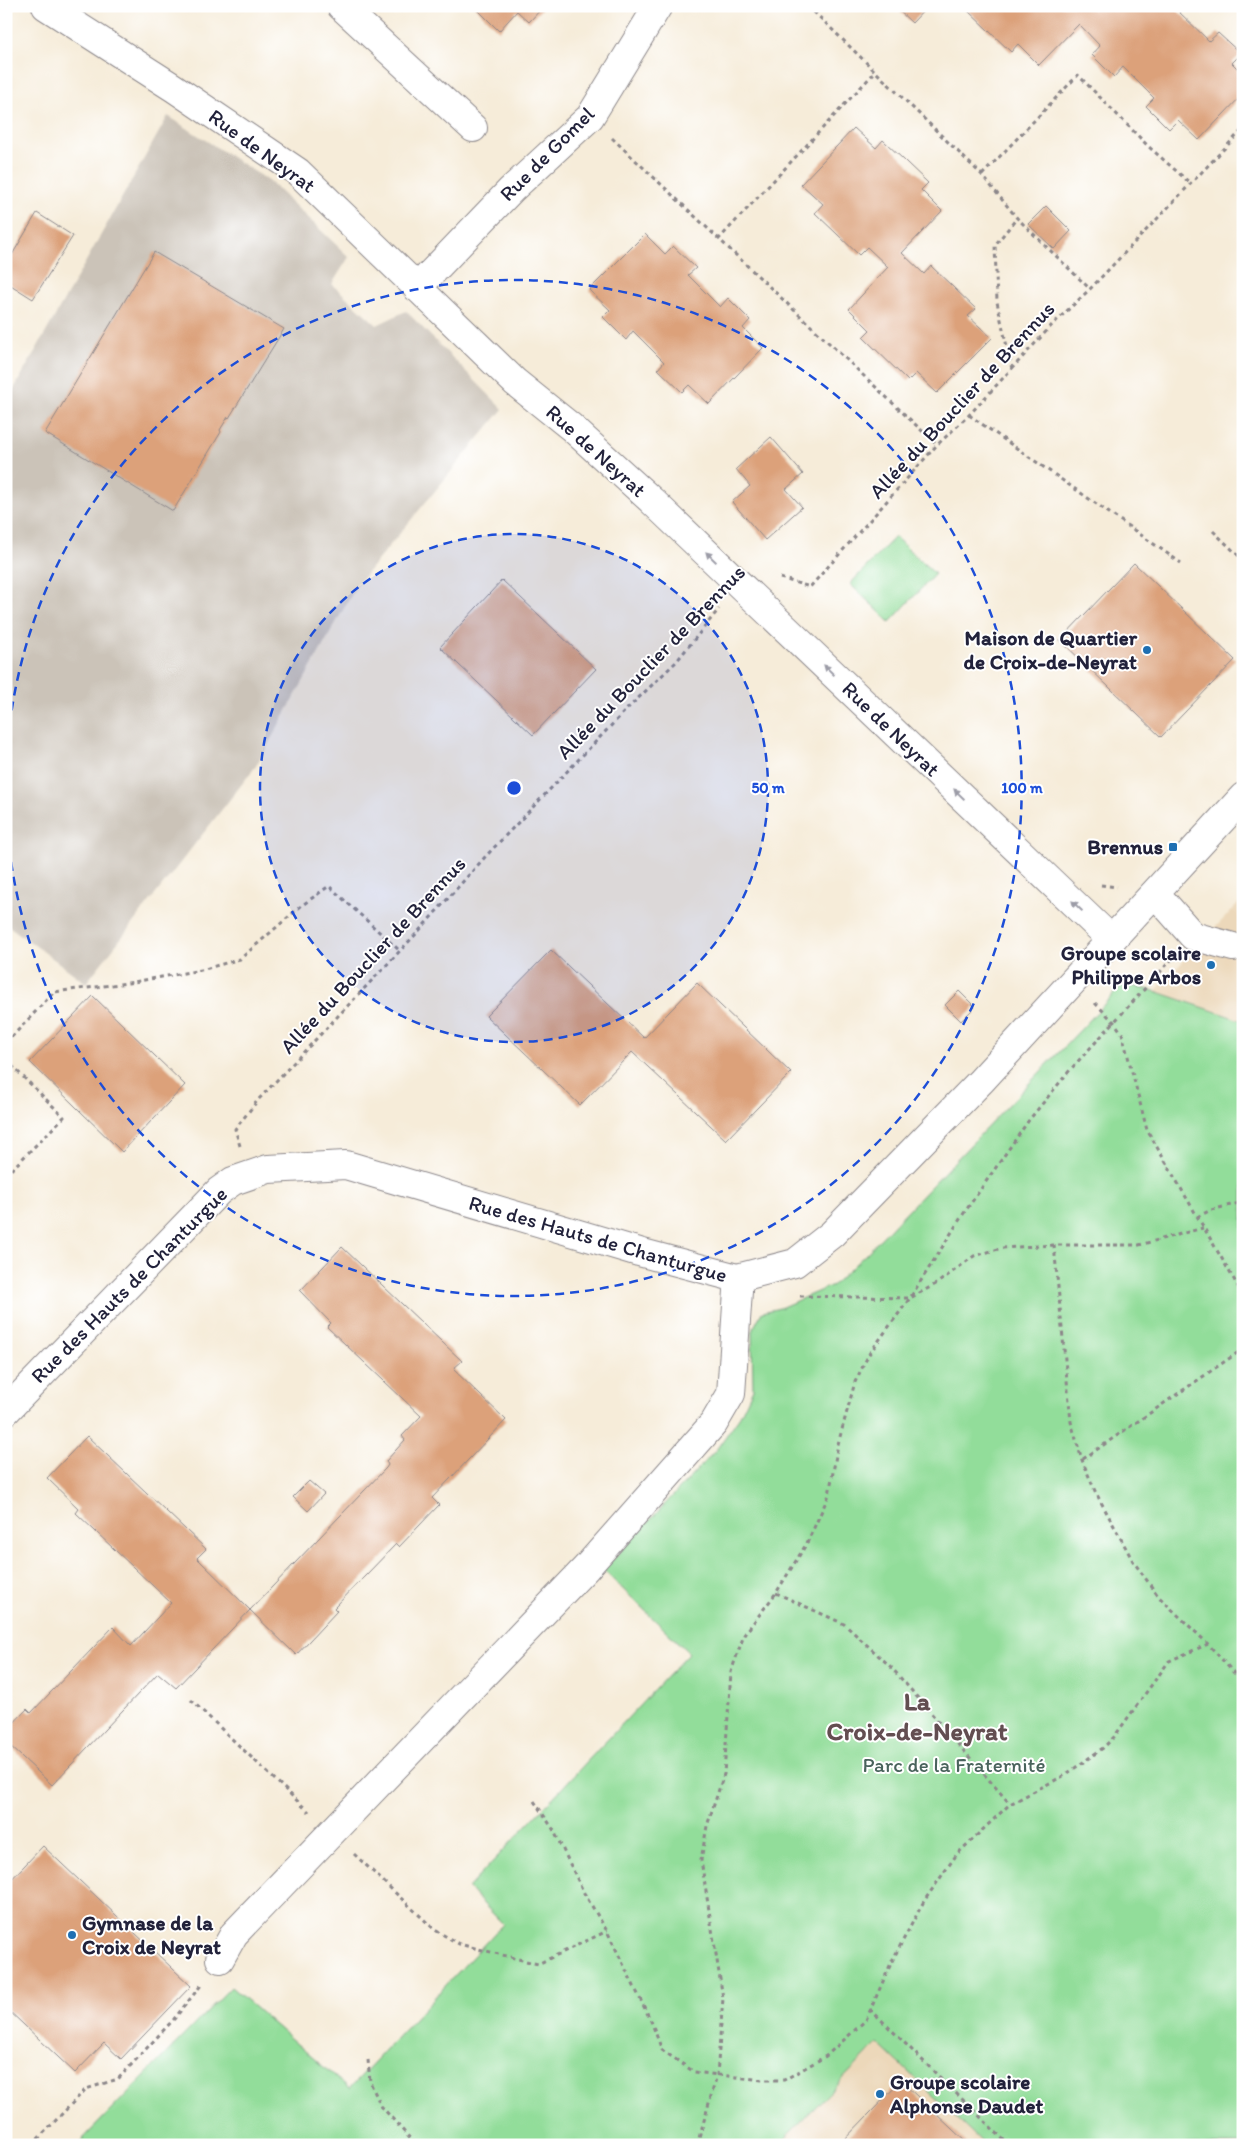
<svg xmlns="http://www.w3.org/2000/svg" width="1249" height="2151" font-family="Itim,sans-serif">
	<rect width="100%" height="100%" fill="#fff"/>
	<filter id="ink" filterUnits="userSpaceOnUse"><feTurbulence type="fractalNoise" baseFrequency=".02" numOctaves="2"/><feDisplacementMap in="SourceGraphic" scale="10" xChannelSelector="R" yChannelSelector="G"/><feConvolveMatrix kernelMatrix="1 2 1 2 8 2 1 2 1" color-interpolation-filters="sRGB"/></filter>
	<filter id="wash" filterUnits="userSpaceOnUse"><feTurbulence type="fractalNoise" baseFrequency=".0096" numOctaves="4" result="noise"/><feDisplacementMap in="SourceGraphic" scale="20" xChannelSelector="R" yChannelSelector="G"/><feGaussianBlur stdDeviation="1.12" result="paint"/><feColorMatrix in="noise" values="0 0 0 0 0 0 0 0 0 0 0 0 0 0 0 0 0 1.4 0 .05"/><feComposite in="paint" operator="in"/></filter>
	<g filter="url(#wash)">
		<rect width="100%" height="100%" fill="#f6ecd9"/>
		<path fill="#ecd8ba" d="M1243 899V1021L1155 991 1204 939Z
			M878 2043 985 2145H778Z"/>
		<path fill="#cbc3b8" d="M168 116 269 181 349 257 332 284 377 325 406 311 503 409 357 585 256 766 86 983 6 924V403Z"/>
		<path fill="#92dd9a" stroke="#5a806a" d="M895 537 935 574 890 622 850 584Z
			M1123 984 1155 991 1243 1021V2145H985L878 2043 778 2145H77L231 1987 349 2089 503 1924 468 1888 689 1653 603 1570 716 1450 740 1416 753 1389 752 1331 762 1312 780 1308 833 1285 866 1254 1086 1024Z"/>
		<g id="blocks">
			<path fill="#dca17a" d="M474 6H544L529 22 517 11 499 31Z
				M894 6H928L912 23Z
				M969 6H1090L1094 10 1097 6H1181L1177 10 1209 41 1218 33 1241 54 1232 63 1243 74V94L1199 140 1178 120 1169 129 1146 106 1154 98 1123 67 1114 77 1092 55 1100 46 1079 24 1039 65 1018 44 1011 52 966 9Z
				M854 128 876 148 883 140 928 183 921 190 942 211 902 253 924 274 931 266 976 309 968 316 992 338 937 393 916 373 908 381 863 337 870 330 849 309 888 267 867 247 859 255 815 213 823 204 801 184Z
				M1046 206 1071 231 1054 249 1028 224Z
				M37 213 73 236 33 299 6 282V258L9 260Z
				M645 234 665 254 673 246 696 268 688 275 720 307 728 298 750 320 743 328 763 348 709 404 689 385 682 392 658 369 664 362 633 331 626 340 603 317 610 310 589 290Z
				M154 252 284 329 229 418 228 417 220 430 221 432 173 511 45 433Z
				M771 437 803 474 786 489 802 507 765 540 732 502 750 486 736 469Z
				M1134 563 1235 660 1161 737 1060 640Z
				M502 580 596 669 533 735 440 647Z
				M551 950 644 1038 697 983 791 1073 726 1140 632 1052 580 1105 486 1016Z
				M959 991 975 1007 961 1021 945 1005Z
				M93 996 185 1085 122 1152 30 1062Z
				M342 1247 462 1361 453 1369 506 1420 432 1498 439 1505 399 1547 396 1544 334 1608 337 1611 296 1655 250 1610 386 1468 388 1465 386 1461 405 1440 402 1436 421 1416 327 1327 331 1323 300 1291Z
				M87 1436 206 1549 197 1558 250 1610 176 1688 158 1673 52 1785 8 1744 6 1746V1731L27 1709 31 1713 113 1627 131 1646 171 1603 76 1513 79 1509 47 1478Z
				M309 1481 324 1494 308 1511 293 1497Z
				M43 1846 191 1986 121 2059 104 2043 75 2073 6 2008V1885Z
				M901 2081 968 2144 839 2145Z"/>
		</g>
	</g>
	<g filter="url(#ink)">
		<use href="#blocks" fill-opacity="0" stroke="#8c878a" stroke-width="1"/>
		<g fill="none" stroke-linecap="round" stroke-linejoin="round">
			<defs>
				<path id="minor" d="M46 6 174 88 298 172 515 382 571 427 651 500 1112 940
					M341 6 473 128
					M417 288 511 190 590 117 658 6
					M1155 893 1193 936 1233 947
					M6 1411 219 1191 233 1181 268 1169 346 1165 639 1252 737 1278 795 1263 832 1234 981 1081 1243 797
					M220 1959 234 1934 586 1568 714 1423 731 1394 738 1291 737 1278"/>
			</defs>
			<use href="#minor" stroke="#8c878a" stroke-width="30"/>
			<path stroke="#8c878a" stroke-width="3" stroke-dasharray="4 4" stroke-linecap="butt" d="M808 6 982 175 1017 218 1090 289
				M612 138 937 445
				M982 175 1078 75 1149 147 1190 183
				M718 240 875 72
				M1012 369 997 302 995 245 1017 218
				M969 415 1181 563
				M1213 531 1243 560
				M780 578 810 587 937 445 969 415 1053 324 1090 289 1243 129
				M1101 885 1117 887
				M1095 1003 1114 1022 1122 1033 1147 1130 1243 1295
				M6 1043 54 992 128 983 201 970 240 959 301 906 329 886 400 951
				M6 1060 64 1117 6 1175
				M240 1146 235 1129 258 1100 417 933 485 857 627 709 676 662 719 609
				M1197 1217 1211 1210 1243 1202
				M1054 1245 1071 1422 1082 1460 1095 1491 1133 1561 1159 1597 1208 1644
				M800 1296 910 1298 936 1284 974 1256 1002 1248 1054 1245H1139L1203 1228
				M1083 1459 1243 1349
				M776 1593 844 1624 891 1667 1010 1804
				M191 1700 309 1812
				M534 1801 553 1829 584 1893 607 1931 651 2021 662 2050 694 2072 762 2080H784L826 2056 866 2020 892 1961 924 1901 957 1854 1010 1804 1065 1775 1103 1748 1114 1737 1169 1661 1208 1644 1243 1683
				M354 1854 435 1930 459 1944 538 1964 607 1931
				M870 2009 1009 2145
				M368 2060 370 2082 381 2106 416 2145
				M32 2145 86 2089 118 2079 174 2019 202 1984
				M697 2145 717 2075 723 1998 701 1860 707 1826 724 1774 731 1672 744 1635 776 1593 807 1543 829 1495 838 1444 855 1382 869 1354 910 1298 962 1216 1029 1120 1070 1070 1173 958"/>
			<use href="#minor" stroke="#fff" stroke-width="28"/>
		</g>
		<defs><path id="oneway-solid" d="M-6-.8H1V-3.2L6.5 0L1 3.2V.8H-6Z" transform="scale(1.25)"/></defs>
		<g fill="#9c9ca7">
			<use href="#oneway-solid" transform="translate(711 557) rotate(-136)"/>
			<use href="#oneway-solid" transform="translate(829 670) rotate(-136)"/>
			<use href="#oneway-solid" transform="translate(959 794) rotate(-136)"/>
			<use href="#oneway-solid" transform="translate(1077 906) rotate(-136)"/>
		</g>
	</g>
	<circle cx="514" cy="788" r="254" fill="#1d4ed8" fill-opacity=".12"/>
	<g fill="none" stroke="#1d4ed8" stroke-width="2.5" stroke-dasharray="9 6">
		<circle cx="514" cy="788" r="254"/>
		<path d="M6 770A508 508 0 1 1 6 806"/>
	</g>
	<g fill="#1f6fb2" stroke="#fff" stroke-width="2">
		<circle cx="1147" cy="650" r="5"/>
		<rect x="1168" y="842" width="10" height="10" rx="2.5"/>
		<circle cx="1211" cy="965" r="5"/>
		<circle cx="72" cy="1935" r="5"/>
		<circle cx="880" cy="2094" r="5"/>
	</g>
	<g text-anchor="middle" stroke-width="4" stroke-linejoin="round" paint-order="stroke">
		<g font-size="21" fill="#22223b" stroke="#fff">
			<text transform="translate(262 151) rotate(36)" y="7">Rue de Neyrat</text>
			<text transform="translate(547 154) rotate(-45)" y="7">Rue de Gomel</text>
			<text transform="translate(962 400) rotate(-47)" y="7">Allée du Bouclier de Brennus</text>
			<text transform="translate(596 451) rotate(42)" y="7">Rue de Neyrat</text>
			<text transform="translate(651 662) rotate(-46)" y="7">Allée du Bouclier de Brennus</text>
			<text transform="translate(891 729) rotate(44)" y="7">Rue de Neyrat</text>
			<text transform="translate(373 955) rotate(-47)" y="7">Allée du Bouclier de Brennus</text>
			<text transform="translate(598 1239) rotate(16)" y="7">Rue des Hauts de Chanturgue</text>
			<text transform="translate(129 1285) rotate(-45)" y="7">Rue des Hauts de Chanturgue</text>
		</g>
		<g font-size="21" font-weight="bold" fill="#22223b" stroke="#fff" text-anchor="end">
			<text x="1137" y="645">Maison de Quartier<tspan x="1137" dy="24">de Croix-de-Neyrat</tspan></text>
			<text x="1163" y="854">Brennus</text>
			<text x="1201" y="960">Groupe scolaire<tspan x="1201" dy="24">Philippe Arbos</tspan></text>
			<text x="82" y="1930" text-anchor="start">Gymnase de la<tspan x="82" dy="24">Croix de Neyrat</tspan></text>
			<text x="890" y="2089" text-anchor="start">Groupe scolaire<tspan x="890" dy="24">Alphonse Daudet</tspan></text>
		</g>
		<g font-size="21" fill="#49635c" stroke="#fff">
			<text x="954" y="1772">Parc de la Fraternité</text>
		</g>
		<g font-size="26" font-weight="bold" fill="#634e51" stroke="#fff">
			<text x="917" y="1710">La<tspan x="917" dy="30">Croix-de-Neyrat</tspan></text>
		</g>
	</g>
	<circle cx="514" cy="788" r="8" fill="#1d4ed8" stroke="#fff" stroke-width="2.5"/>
	<g font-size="15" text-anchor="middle" font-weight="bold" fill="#1d4ed8" stroke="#fff" stroke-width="4" stroke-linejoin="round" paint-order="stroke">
		<text x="768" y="793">50 m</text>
		<text x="1022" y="793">100 m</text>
	</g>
	<rect width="1249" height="2151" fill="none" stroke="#fff" stroke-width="25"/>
</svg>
